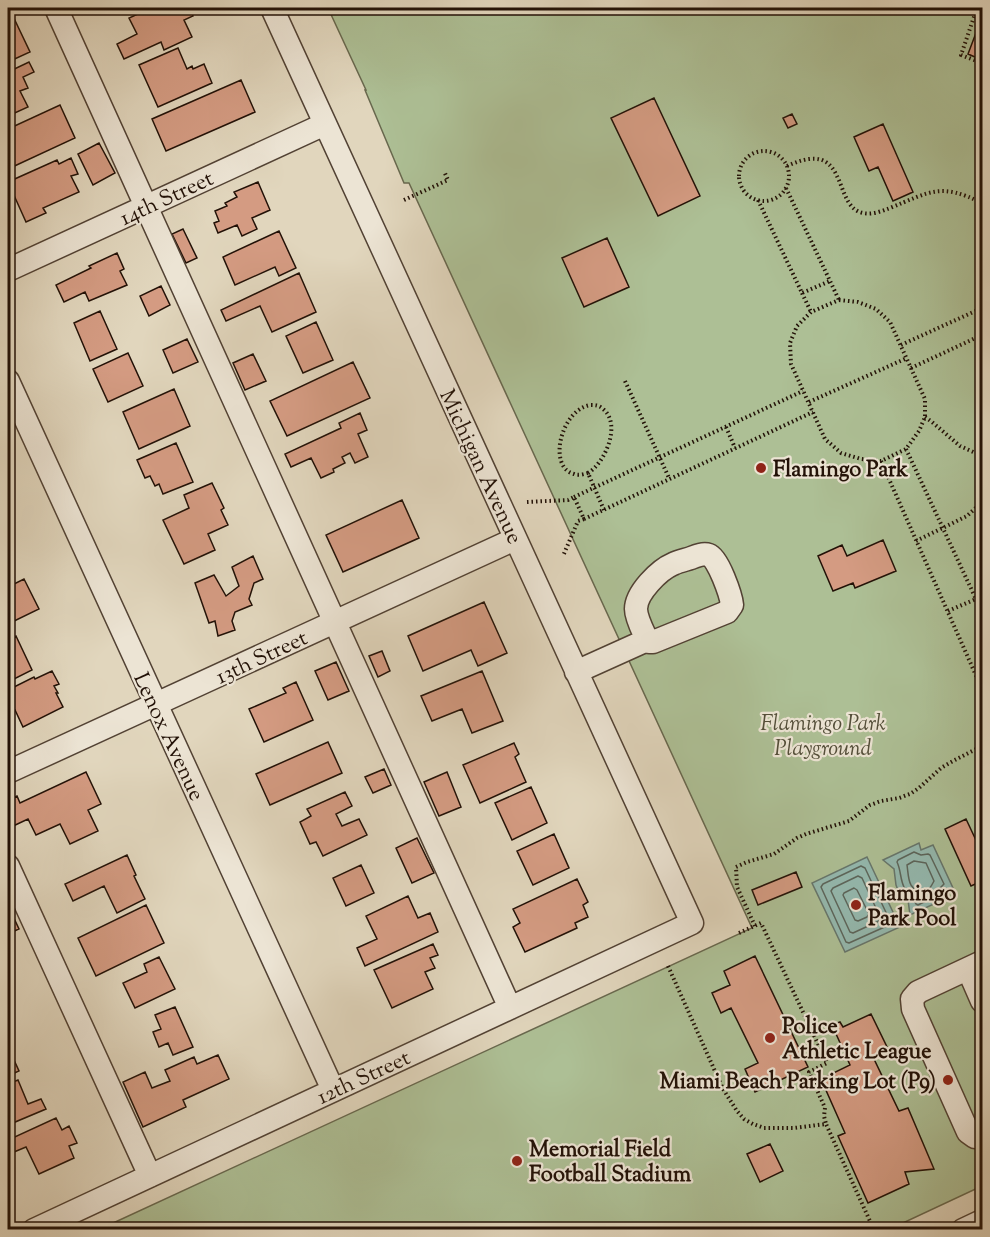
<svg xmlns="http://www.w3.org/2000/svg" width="990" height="1237" font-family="'Sorts Mill Goudy',serif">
	<rect width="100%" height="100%" fill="#e1d6bd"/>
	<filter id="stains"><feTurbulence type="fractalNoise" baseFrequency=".00333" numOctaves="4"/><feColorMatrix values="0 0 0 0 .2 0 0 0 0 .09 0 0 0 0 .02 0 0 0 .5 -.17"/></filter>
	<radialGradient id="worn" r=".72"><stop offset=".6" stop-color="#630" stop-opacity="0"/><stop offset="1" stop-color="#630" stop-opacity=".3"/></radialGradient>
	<path fill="#adbf95" stroke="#68684e" stroke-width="1.5" d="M328 8H982V1186L888 1230H98L752 928 409 183H404L365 90H366Z"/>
	<path fill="#94b9af" stroke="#66766c" stroke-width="1.5" d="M919 843 921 850 933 845 953 888 942 893 945 899 910 915 908 900 899 893 896 885 894 869 883 860Z
		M867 857 900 927 845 952 812 883Z"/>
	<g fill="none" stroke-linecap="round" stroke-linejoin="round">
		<path stroke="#5b655b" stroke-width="1.5" d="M914 852 921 855 928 854 930 855 944 884 938 890 936 896 918 905 916 904C913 897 907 893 904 887 900 879 901 870 897 862L898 860Z
			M914 861 926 863 934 881C928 893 921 900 911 885 908 880 908 871 907 865Z
			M861 866 865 868 891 923 889 925 849 943 846 942 821 887 823 884Z
			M858 876 862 878 881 919 879 921 853 933 850 932 831 891 833 888Z
			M854 888 857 890 869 914 867 917 858 921 855 920 843 895 844 893Z"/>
	</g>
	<path fill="#d49b82" stroke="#221107" stroke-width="1.5" d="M151 8H178L180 11 189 8 193 16 184 20 192 37 164 50 161 42 124 59 117 44 137 34 129 18Z
		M11 12 30 52 8 62V14Z
		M982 17V60L968 54Z
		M178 48 187 69 192 66 193 69 204 64 212 83 158 107 139 65Z
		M29 62 34 72 23 77 28 88 20 91 28 107 8 116V72Z
		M241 80 255 112 166 151 152 119Z
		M654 98 700 196 658 216 611 118Z
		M60 105 75 138 8 169V129Z
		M792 114 797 124 788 128 783 118Z
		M883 124 913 192 893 201 878 167 869 171 854 137Z
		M99 143 115 173 93 185 78 154Z
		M71 158 78 174 71 176 79 192 43 208 46 213 26 222 8 182 57 160 59 164Z
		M258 182 270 210 252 218 257 229 242 236 237 225 218 233 214 223 219 221 215 211 227 206 225 203 237 197 234 192Z
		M183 229 197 258 186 263 172 234Z
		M279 231 296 268 279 276 275 267 235 285 223 257Z
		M607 238 629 287 584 307 562 258Z
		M117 253 124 269 120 271 127 285 89 301 85 292 64 302 56 285 91 268 89 266Z
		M299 273 316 312 272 332 260 306 226 321 221 310Z
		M161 286 170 305 149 316 140 296Z
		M100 311 117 349 90 361 74 323Z
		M316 322 333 360 303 373 286 336Z
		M187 339 198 362 173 373 163 350Z
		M128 353 143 386 108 402 93 369Z
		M253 354 266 381 245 390 233 363Z
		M353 362 370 398 287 436 270 401Z
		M174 389 190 426 139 449 123 412Z
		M360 413 367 430 358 434 368 457 355 463 350 453 342 457 345 463 333 469 334 472 321 478 311 458 291 467 285 454 341 428 339 423Z
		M176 443 193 482 163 494 159 484 155 486 150 476 145 478 137 460Z
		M212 483 224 508 221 510 228 525 208 534 215 550 184 564 163 520 189 508 184 495Z
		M402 500 419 538 343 572 326 535Z
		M883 540 896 571 855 588 853 583 833 591 818 556 842 545 847 556Z
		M253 556 263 579 254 583 249 599 252 605 235 612 232 621 235 630 218 636 215 621 209 623 195 583 214 575 226 596 239 586 232 567Z
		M24 579 39 609 8 624V587Z
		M484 602 507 653 478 666 471 650 423 671 408 636Z
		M16 636 32 670 8 682V640Z
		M382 651 390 671 378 677 369 656Z
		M336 662 349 691 328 700 315 671Z
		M52 671 59 684 54 686 58 693H56L63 707 23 727 15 710 8 713V690L34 677 35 679Z
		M482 671 503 721 472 733 462 709 432 721 421 696Z
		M296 682 313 720 264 742 249 709 286 693 283 688Z
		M328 742 342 773 270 805 256 774Z
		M514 743 519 754 515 757 526 782 480 803 463 765Z
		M384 769 391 785 373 793 365 777Z
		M86 772 101 804 88 810 98 831 70 844 60 824 36 835 28 819 9 828 8 826V800L17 796 20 803Z
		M447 772 461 807 439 816 424 782Z
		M531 787 547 823 512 840 495 803Z
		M345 792 352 806 336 814 342 826 359 819 367 835 323 856 316 842 310 844 300 822 311 816 307 809Z
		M966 819 982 853V881L971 886 945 829Z
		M554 834 569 868 533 885 517 851Z
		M417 838 434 873 412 883 396 848Z
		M127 855 136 875 134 876 145 899 117 913 104 886 73 901 65 884Z
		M361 865 374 893 346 906 333 878Z
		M796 872 802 887 758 905 752 890Z
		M577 879 588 902 583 905 588 917 575 923 577 928 525 952 513 927 520 923 513 909Z
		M408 896 418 918 430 913 438 932 365 966 357 948 377 939 366 916Z
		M146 905 164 943 96 976 78 938Z
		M11 912 19 929 8 934V913Z
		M433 944 438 955 430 958 435 968 425 972 433 989 392 1008 374 970Z
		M755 956 808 1067 755 1092 745 1069 758 1063 731 1008 721 1013 712 993 730 985 724 971Z
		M159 957 175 989 135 1008 123 983 147 972 144 964Z
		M175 1007 193 1047 173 1055 168 1043 159 1047 153 1032 161 1029 155 1015Z
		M871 1014 889 1051 874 1059 899 1111 908 1108 934 1169 905 1172 909 1184 868 1203 838 1136 845 1133 821 1079 850 1065 832 1025 840 1022 843 1027Z
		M8 1047 19 1071 8 1076Z
		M218 1055 229 1079 183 1100 186 1107 143 1127 123 1082 145 1072 152 1088 170 1081 165 1070 194 1057 197 1064Z
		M18 1080 28 1104 41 1099 46 1109 8 1125V1084Z
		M56 1118 62 1130 69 1126 77 1143 69 1146 74 1158 39 1174 26 1147 14 1152 8 1140Z
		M770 1144 783 1171 760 1182 747 1154Z"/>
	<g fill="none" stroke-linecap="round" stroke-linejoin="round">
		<defs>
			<path id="minor" d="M56 8 510 1008
				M8 270 325 124
				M8 381 333 1090
				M576 672 647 640 649 642H653L727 612 732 605C731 595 718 558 709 555 703 553 696 556 691 558 685 560 679 561 673 564 659 570 636 593 636 609 636 618 643 631 647 640
				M8 772 515 539
				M8 866 150 1176
				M982 962 918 992 912 999 913 1009 968 1132 975 1137 982 1136
				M968 969 982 1001
				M34 1230 692 923 272 8
				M963 1230 982 1221"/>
		</defs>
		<use href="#minor" stroke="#524234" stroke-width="25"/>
		<path stroke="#221107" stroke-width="4" stroke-dasharray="1.5 3" stroke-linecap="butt" d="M977 8 961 55 982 63
			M739 176a25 25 0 1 1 50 0a25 25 0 1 1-50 0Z
			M787 166C794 163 801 160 809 159 846 154 836 208 863 213 872 215 882 211 890 208 930 192 940 182 982 203
			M786 188 839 300
			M404 200 448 180 444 171
			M758 200 802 293 830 281
			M802 293 811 312
			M839 300 858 302 876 309 890 322 925 399V417L919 431 906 449 881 461 861 459 841 453 825 439 791 364 790 343 797 326 811 312Z
			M901 345 982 308
			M911 368 982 335
			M625 381 669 478
			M809 402 907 358
			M925 417 932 422 960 446 982 456
			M726 427 735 448
			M906 449 982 612
			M881 461 982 689
			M588 473C605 463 622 424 603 409 599 405 595 405 590 405 561 410 547 467 574 474 578 476 584 474 588 473L604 510
			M574 497 803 391
			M527 502 568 500 574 497 584 519 578 521 563 556
			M584 519 813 412
			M916 541 967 516 982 502
			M948 611 976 599
			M755 926 737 887 736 867 747 862 774 854 797 838 806 834 849 821 870 805 881 801 899 798 910 794 919 788 941 768 953 761 982 746
			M739 933 761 923 827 1063 809 1072 825 1108 824 1116 826 1124
			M668 966 723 1089 737 1111 744 1119 753 1124 764 1128H794L826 1124 874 1230"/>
		<use href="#minor" stroke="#ece4d4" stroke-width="22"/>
	</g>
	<g fill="#8f2418" stroke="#ece4d4" stroke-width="2">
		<circle cx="761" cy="468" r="6"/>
		<circle cx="856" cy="905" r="6"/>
		<circle cx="770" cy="1038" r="6"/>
		<circle cx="948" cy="1080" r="6"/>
		<circle cx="517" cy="1161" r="6"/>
	</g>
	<g text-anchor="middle" stroke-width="4.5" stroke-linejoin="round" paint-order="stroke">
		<g font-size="22" fill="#221107" stroke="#ece4d4">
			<text transform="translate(166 197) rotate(-25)" y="8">14th Street</text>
			<text transform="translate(482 466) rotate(65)" y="8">Michigan Avenue</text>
			<text transform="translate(261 656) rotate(-25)" y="8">13th Street</text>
			<text transform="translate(170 736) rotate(65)" y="8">Lenox Avenue</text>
			<text transform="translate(363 1076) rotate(-25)" y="8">12th Street</text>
		</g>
		<g font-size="22" font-weight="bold" fill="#221107" stroke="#ece4d4" text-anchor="start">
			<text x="773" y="476">Flamingo Park</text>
			<text x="868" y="900">Flamingo<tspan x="868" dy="25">Park Pool</tspan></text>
			<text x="782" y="1033">Police<tspan x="782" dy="25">Athletic League</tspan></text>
			<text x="936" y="1088" text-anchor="end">Miami Beach Parking Lot (P9)</text>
			<text x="529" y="1156">Memorial Field<tspan x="529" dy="25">Football Stadium</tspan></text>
		</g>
		<g font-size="22" font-style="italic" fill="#534e39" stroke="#ece4d4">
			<text x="823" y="730">Flamingo Park<tspan x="823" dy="25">Playground</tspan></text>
		</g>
	</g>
	<rect width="990" height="1237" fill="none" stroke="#e1d6bd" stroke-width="30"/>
	<rect x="9" y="9" width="972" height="1219" fill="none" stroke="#221107" stroke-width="3"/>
	<rect x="15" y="15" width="960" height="1207" fill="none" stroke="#221107" stroke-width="1.5"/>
	<rect width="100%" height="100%" filter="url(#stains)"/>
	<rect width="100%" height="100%" fill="url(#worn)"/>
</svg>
